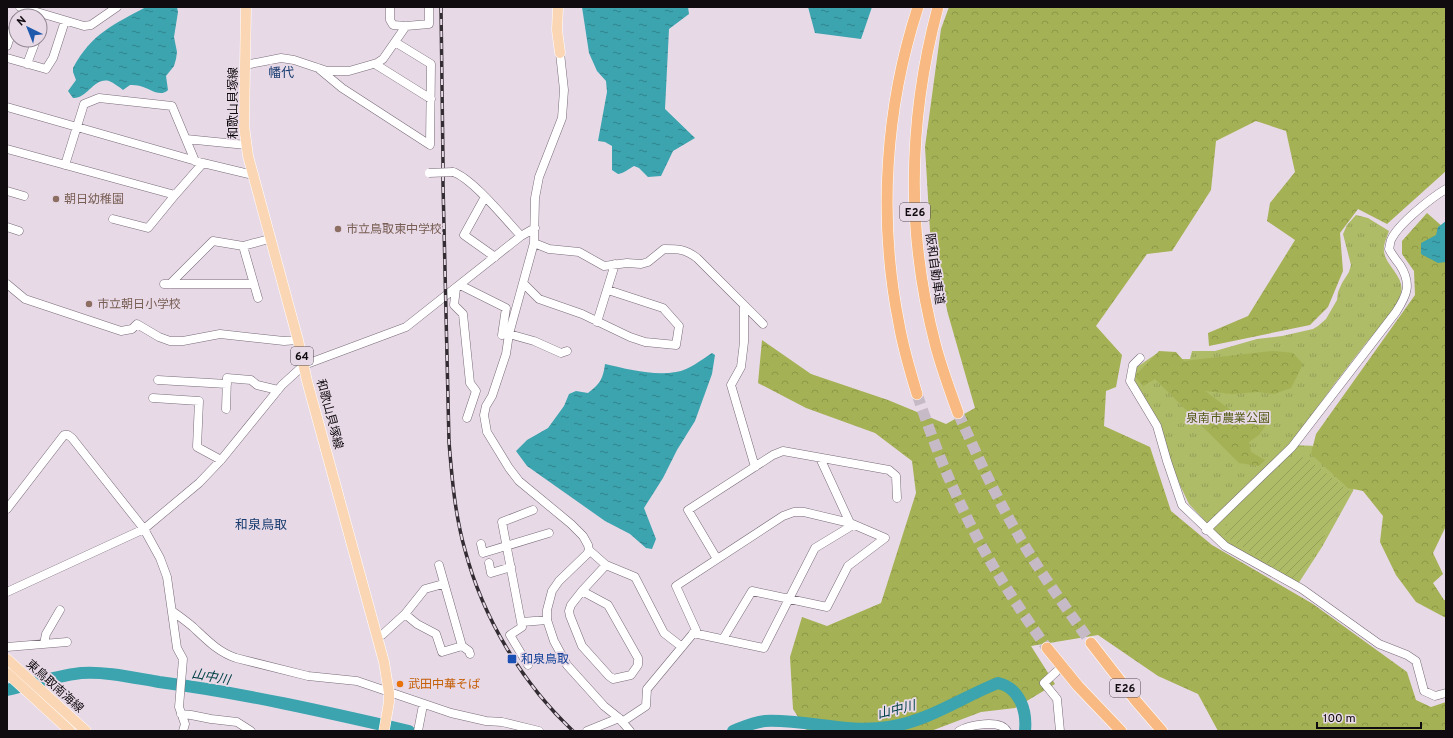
<svg xmlns="http://www.w3.org/2000/svg" width="1453" height="738" font-family="Overpass,'Noto Sans JP',sans-serif">
	<defs>
		<pattern id="grass-tufts" width="24" height="20" patternUnits="userSpaceOnUse"><rect width="24" height="20" fill="#aebb67"/><path d="M3 7l-1-3M5 7V3M7 7l1-3M15 17l-1-3M17 17v-4M19 17l1-3" fill="none" stroke="#949f58"/></pattern>
		<pattern id="forest-crowns" width="20" height="18" patternUnits="userSpaceOnUse"><rect width="20" height="18" fill="#a4b154"/><path d="M2 6a3 3 0 1 1 6 0M12 15a3 3 0 1 1 6 0" fill="none" stroke="#8c9748"/></pattern>
		<pattern id="garden-furrows" width="10" height="10" patternUnits="userSpaceOnUse"><rect width="10" height="10" fill="#aebb67"/><path d="M-1 1l2-2M0 10L10 0M9 11l2-2" fill="none" stroke="#949f58"/></pattern>
		<pattern id="water-ripples" width="26" height="14" patternUnits="userSpaceOnUse"><rect width="26" height="14" fill="#3ba4af"/><path d="M2 4q2-2 4 0t4 0M15 11q2-2 4 0t4 0" fill="none" stroke="#30848d"/></pattern>
	</defs>
	<rect width="100%" height="100%" fill="#e8d9e7"/>
	<path fill="url(#grass-tufts)" d="M1356 215 1368 218 1389 231C1387 238 1383 244 1384 252 1386 266 1405 277 1401 293 1398 310 1374 333 1363 347 1338 379 1313 412 1291 445L1318 446 1355 484 1353 491 1322 547 1298 584 1268 565 1255 560 1227 544 1189 504 1176 477 1132 379 1134 369 1156 354 1178 359H1190L1192 351H1215L1257 339 1282 336 1313 329 1318 326 1326 319 1337 300 1338 292 1342 283 1349 272 1351 265 1343 234 1347 225Z"/>
	<path fill="url(#forest-crowns)" d="M949 7H1446V171L1387 224 1358 209 1340 233 1343 271 1328 307 1310 325 1209 346 1208 333 1248 316 1295 240 1267 221 1270 203 1295 172 1286 131 1256 121 1216 141 1211 190 1172 251 1147 254 1096 326 1122 355 1116 387 1106 391 1104 426 1150 447 1171 511 1212 545 1313 604 1407 672 1416 700 1431 707 1446 702V731H1218L1198 694 1158 676 1098 635 1031 646 1055 684 1015 708 981 712 931 731H807L793 709 790 657 802 617 827 626 881 603 916 493 912 461 875 433 806 408 758 383 762 340 811 374 888 400 946 424 975 408 948 314 930 231 925 147 941 29Z
		M1427 213 1443 227 1446 253V526L1433 553 1443 574 1433 583 1444 600H1446V618L1416 602 1396 575 1380 542 1383 516 1363 491 1348 488 1311 454 1316 434 1415 295 1414 271 1402 254V241Z
		M1159 351 1176 352 1184 361 1273 351 1293 353 1303 364 1291 388 1274 394 1257 392 1232 394 1205 391 1243 419 1272 416 1259 435 1249 442 1251 452 1265 460 1259 466 1239 463 1155 379 1143 386 1135 376Z"/>
	<path fill="url(#garden-furrows)" d="M1302 457 1308 459 1350 492 1297 582 1225 536 1223 529 1256 496Z"/>
	<path fill="url(#water-ripples)" d="M146 7H177L178 12 174 37 177 52 176 59 174 66 166 76 168 90C160 98 149 88 140 86 137 85 133 85 130 85L123 90C119 87 114 83 109 81 94 77 87 99 73 98L68 91 76 80 73 72V68C92 33 113 25 146 7Z
		M582 7H688L689 14 669 29 665 109 695 138 673 151 661 176 648 177 639 168 634 166C628 169 625 173 618 174L612 170V146L605 142 598 141 607 92 606 81 597 71 589 53Z
		M808 7H872L861 39 815 33Z
		M1446 221V262L1438 263 1421 254V243L1436 235 1438 227Z
		M712 353 715 355 712 374 695 421 677 450 663 478 644 508 656 539 652 549 646 548 630 534 605 521 527 466 516 451 527 440 548 428 564 406 569 394 576 391 588 393C600 384 603 379 605 364 627 369 653 376 676 372 689 370 701 360 712 353Z"/>
	<g fill="none" stroke-linecap="round" stroke-linejoin="round">
		<path stroke="#3ba4af" stroke-width="12" d="M7 690C31 684 56 676 81 673 105 671 135 678 159 682 243 693 326 712 409 731
			M733 731C743 727 754 722 765 721 806 719 847 734 889 727 929 721 962 697 998 683 1020 688 1027 711 1025 731"/>
		<path stroke="#c7bac7" stroke-width="11" stroke-dasharray="11 5.5" stroke-linecap="butt" d="M917 394C930 432 944 470 962 507 985 557 1015 603 1047 648
			M958 413C976 453 994 493 1016 531 1038 570 1065 606 1091 643"/>
		<defs>
			<path id="minor" d="M20 7 84 26 91 25 117 7
				M390 7V20L393 25 406 26 429 24V7
				M7 46 16 19
				M560 53 564 90 562 118 539 177 535 198 534 243 509 334 506 354 492 396 486 406 484 415 487 432 509 468 519 481 571 524 583 536 588 545 589 550 587 554 559 581 552 591 547 610V620L554 641 567 665 604 706 619 718 630 731
				M7 58 46 69 53 58 65 21
				M27 64 36 40
				M375 64 431 99
				M245 65 281 58 294 60 327 71H349L377 63 383 59 406 26
				M318 68 342 88 430 145 431 64 395 42
				M7 107 203 163 253 175
				M186 139 246 145
				M7 149 175 195
				M65 165 84 104 99 98 172 106 195 161
				M453 172C472 178 506 220 521 236
				M7 191 24 196
				M485 197 464 235 495 257
				M113 219 148 228 175 195 203 163
				M7 227 19 231
				M534 243 549 249 579 252 604 266 627 263 641 264 648 262 664 249C679 249 685 249 697 258L763 324
				M243 246 258 298
				M7 284 25 299 121 331 132 329 137 324 159 337 170 341H183L220 334 284 341 298 340
				M164 284H254
				M170 284 213 241 243 246 269 239
				M524 284 539 299 582 314 630 337 645 342 676 345 679 326 663 308 608 290
				M460 285 506 308 502 335
				M456 288 454 305 463 314 470 383 476 391 467 418
				M744 306V342L741 367 731 385 755 467
				M597 322 615 264
				M509 334 534 341 561 353 567 351
				M1140 358 1133 365 1130 381 1157 426 1167 461 1182 505 1225 546 1302 589 1379 644 1407 655 1416 661 1424 691 1435 696 1446 693
				M158 380 227 384
				M153 398 199 401 197 447 221 460
				M226 409 227 378 251 380 257 385 278 390
				M820 458 850 523
				M7 509 64 435H68L72 438 144 529 160 558 167 577 177 648 183 659 179 707 185 724 183 731
				M1206 530 1292 447 1396 312C1407 295 1412 284 1400 265 1396 260 1392 255 1389 249 1390 246 1390 242 1391 240 1398 224 1431 198 1446 189
				M481 544 483 553 549 533
				M589 550 606 565 635 577 664 633 682 647
				M717 559 688 510 773 455 783 451 889 470 896 476 897 498
				M489 563 491 573 511 567
				M582 591 608 605 638 658V665L631 675 613 679 609 676 582 646 570 616 569 611 571 605 582 591 606 565
				M7 592 144 529 199 483 221 460 282 385 304 365 406 327 521 236 535 228
				M172 611C179 616 186 621 193 627 207 640 218 652 236 658L308 676 357 681 451 713 486 721 502 722 539 731
				M405 614 417 624 436 634 442 652 462 646 439 565
				M522 622 547 620
				M693 633 764 648 815 548 853 525
				M378 637 382 635 405 614 425 589 443 584
				M44 644 46 634 60 610
				M462 646 469 651 470 654
				M7 647 67 642
				M528 665 510 635 522 627 502 522 533 510
				M1056 672 1044 683 1057 699 1060 731
				M181 714 191 715 211 719 237 722 251 731
				M622 722 646 706 647 689 696 630 676 586 783 516 794 512H804L850 523 885 538 848 566 827 607 752 591 723 639
				M418 731 423 705
				M587 731 619 718
				M959 731C969 725 1000 719 1007 731"/>
			<path id="major" d="M246 7 244 126 248 156 298 340 307 381 384 662 389 693V702L384 731
				M558 7 557 30 560 53
				M7 659 86 731
				M7 673 70 731"/>
			<path id="highway" d="M938 7C908 119 906 234 936 347 942 369 950 391 958 413
				M917 394C910 371 903 347 899 324 878 219 885 108 918 7
				M1091 643 1136 701 1162 731
				M1047 648 1078 686 1121 731"/>
		</defs>
		<use href="#minor" stroke="#786c78" stroke-width="9"/>
		<use href="#major" stroke="#fff" stroke-width="11"/>
		<use href="#highway" stroke="#fff" stroke-width="12"/>
		<use href="#minor" stroke="#fff" stroke-width="8"/>
		<use href="#major" stroke="#fbd6b4" stroke-width="10"/>
		<use href="#highway" stroke="#f8ba82" stroke-width="11"/>
		<defs>
			<path id="rail" d="M441 7 443 163V184L449 442C452 479 455 515 465 550 483 618 522 683 573 731"/>
		</defs>
		<use href="#rail" stroke="#332d33" stroke-width="3.5"/>
		<use href="#rail" stroke="#e8d9e7" stroke-width="2" stroke-dasharray="6" stroke-linecap="butt"/>
		<defs>
			<path id="minor-bridge" d="M429 173 453 172"/>
		</defs>
		<use href="#minor-bridge" stroke="#786c78" stroke-width="9" stroke-linecap="butt"/>
		<use href="#minor-bridge" stroke="#fff" stroke-width="8"/>
	</g>
	<g fill="#8d6e63" stroke="#e8d9e7" stroke-width="1.5">
		<circle cx="56" cy="199" r="4"/>
		<circle cx="338" cy="229" r="4"/>
		<circle cx="89" cy="304" r="4"/>
	</g>
	<rect fill="#1a4fb4" stroke="#e8d9e7" stroke-width="1.5" x="507" y="654" width="10" height="10" rx="2"/>
	<circle fill="#e8710a" stroke="#e8d9e7" stroke-width="1.5" cx="400" cy="684" r="4"/>
	<g text-anchor="middle" stroke-width="3.5" stroke-linejoin="round" paint-order="stroke">
		<g fill="#e8d9e7" stroke="#504950" stroke-width="1">
			<rect x="900" y="203" width="30" height="18" rx="3"/>
			<rect x="291" y="347" width="22" height="18" rx="3"/>
			<rect x="1110" y="679" width="30" height="18" rx="3"/>
		</g>
		<g font-size="11" font-weight="bold" fill="#0f0b0f">
			<text x="915" y="216">E26</text>
			<text x="302" y="360">64</text>
			<text x="1125" y="692">E26</text>
		</g>
		<g font-size="12" fill="#0f0b0f" stroke="#e8d9e7">
			<text transform="translate(233 103) rotate(-90)" y="4">和歌山貝塚線</text>
			<text transform="translate(935 269) rotate(82)" y="4">阪和自動車道</text>
			<text transform="translate(330 414) rotate(75)" y="4">和歌山貝塚線</text>
			<text transform="translate(55 686) rotate(42)" y="4">東鳥取南海線</text>
		</g>
		<g font-size="12" fill="#785e54" stroke="#e8d9e7" text-anchor="start">
			<text x="64" y="203">朝日幼稚園</text>
			<text x="346" y="233">市立鳥取東中学校</text>
			<text x="97" y="308">市立朝日小学校</text>
		</g>
		<g font-size="12" fill="#535c19" stroke="#e8d9e7">
			<text x="1228" y="422">泉南市農業公園</text>
		</g>
		<g font-size="12" fill="#164399" stroke="#e8d9e7" text-anchor="start">
			<text x="521" y="663">和泉鳥取</text>
		</g>
		<g font-size="12" fill="#c56008" stroke="#e8d9e7" text-anchor="start">
			<text x="408" y="688">武田中華そば</text>
		</g>
		<g font-size="13" fill="#173b6f" stroke="#e8d9e7">
			<text x="281" y="77">幡代</text>
			<text x="261" y="529">和泉鳥取</text>
		</g>
		<g font-size="13" font-style="italic" fill="#004248" stroke="#e8d9e7">
			<text transform="translate(211 676) rotate(10)" y="5">山中川</text>
			<text transform="translate(896 709) rotate(-14)" y="5">山中川</text>
		</g>
	</g>
	<rect width="1453" height="738" fill="none" stroke="#0f0b0f" stroke-width="16"/>
	<g transform="translate(28 28) rotate(317)"><circle r="19" fill="#e8d9e7" stroke="#918791"/>
	<path d="M0-3L7 15L0 10L-7 15Z" fill="#1f59ab"/>
	<text y="-6" font-size="11" font-weight="bold" text-anchor="middle" fill="#0f0b0f">N</text>
	</g>
	<path d="M1317 722v6h104v-6" fill="none" stroke="#0f0b0f" stroke-width="2"/>
	<text x="1323" y="722" font-size="12" fill="#0f0b0f" stroke="#e8d9e7" stroke-width="3" paint-order="stroke">100 m</text>
</svg>
